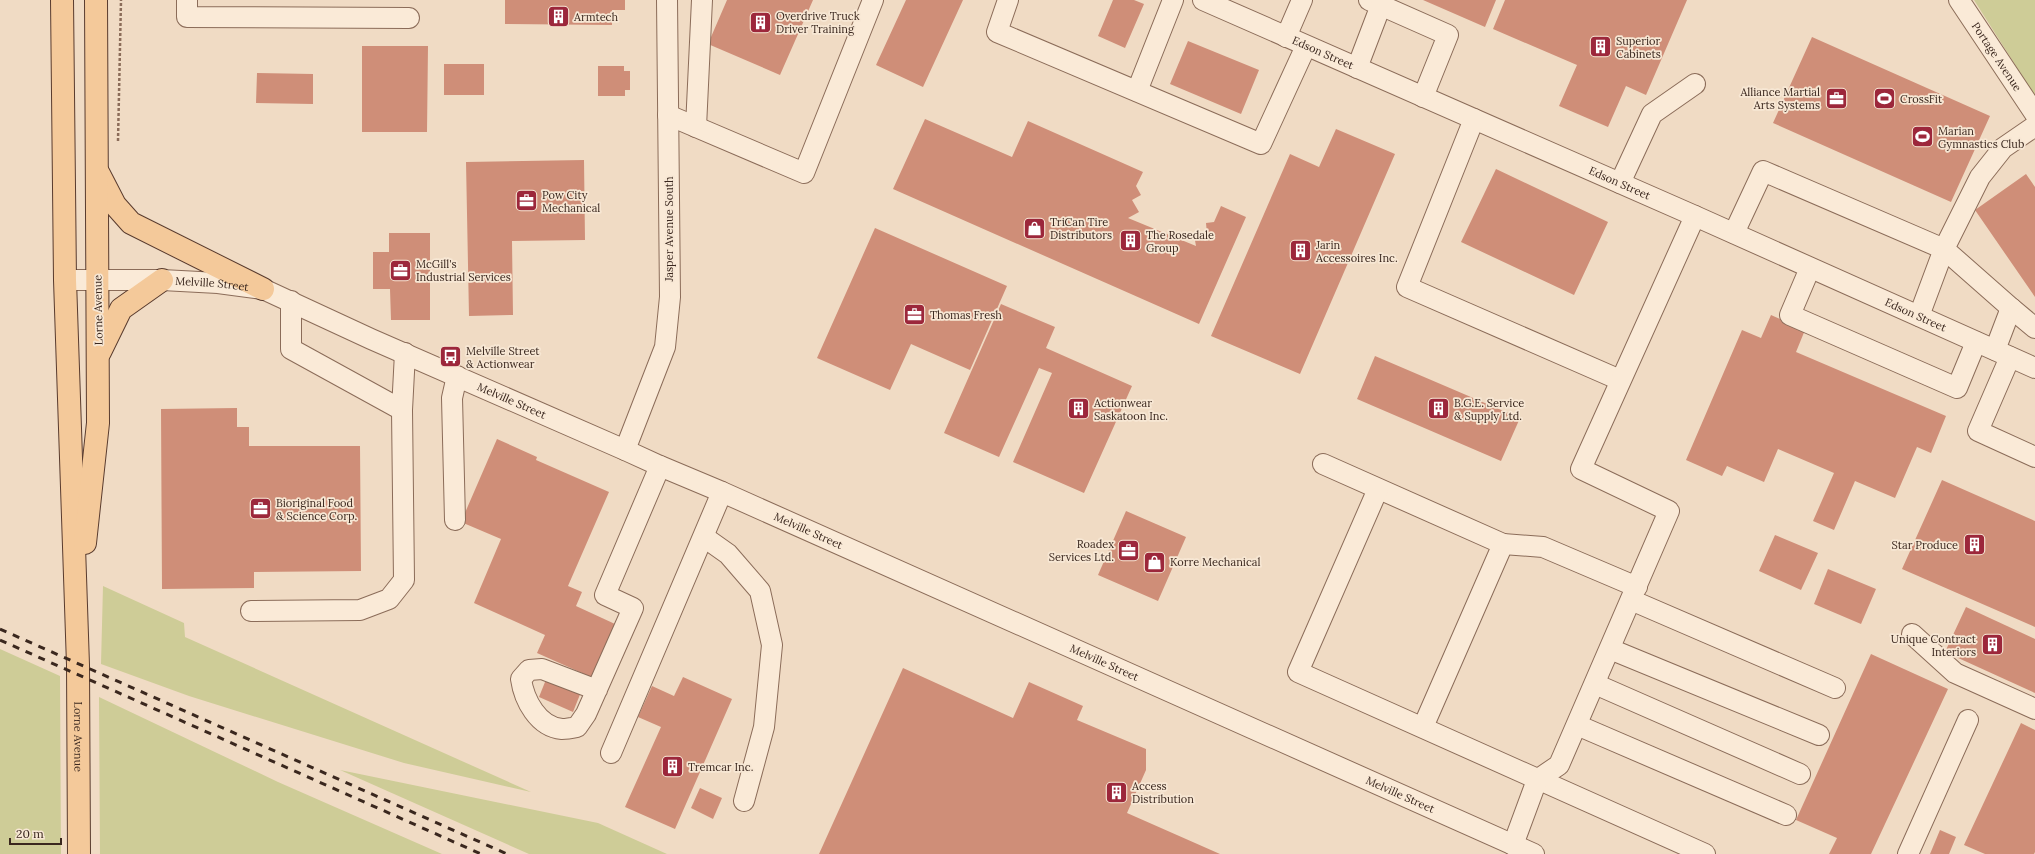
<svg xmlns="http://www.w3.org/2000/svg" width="2035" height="854" font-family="Lora,serif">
	<rect width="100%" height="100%" fill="#f0dbc4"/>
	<path fill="#cecc97" d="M1974 0H2035V96Z
		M103 586 184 623 185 637 531 792 404 763 189 696 101 664Z
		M0 649 60 676 61 854H0Z
		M99 697 278 782 442 854H100Z
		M340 770 598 823 667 854H529Z"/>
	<path fill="#cf8e78" d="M505 0H625V10H612V25L505 24Z
		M727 0H813L780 75 708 44Z
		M906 0H963L923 87 876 65Z
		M1113 0H1134L1144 4 1125 48 1098 36Z
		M1423 0H1496L1485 27Z
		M1505 0H1687L1646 95 1626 86 1608 127 1559 106 1577 65 1493 29Z
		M1812 37 1990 116 1951 202 1773 123Z
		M1188 41 1259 70 1241 114 1170 84Z
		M362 46H428L427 132H362Z
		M444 64H484V95H444Z
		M598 66H624V71H630V90H625V96H598Z
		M257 73 313 74V104L256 103Z
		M925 119 1012 157 1028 121 1143 172 1136 186 1141 195 1132 200 1139 212 1128 218 1196 246 1194 235 1207 234 1206 223 1214 222 1221 206 1246 217 1199 324 893 189Z
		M1336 129 1395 154 1300 374 1211 336 1290 154 1319 167Z
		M584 160 585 240 512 241 513 315 469 316 466 162Z
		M1496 169 1608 222 1574 295 1461 242Z
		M2026 174 2035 187V297L1975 210Z
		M875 228 1007 286 970 370 911 344 890 390 817 358Z
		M389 233H430V320H391L390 289H373V252H389Z
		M1001 304 1055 327 1046 348 1132 386 1084 493 1013 462 1052 373 1039 368 999 457 944 433Z
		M1771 315 1805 330 1796 352 1946 416 1931 453 1917 447 1895 498 1855 481 1834 530 1813 521 1834 473 1778 449 1764 482 1727 466 1722 476 1686 460 1742 330 1761 338Z
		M1375 356 1520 418 1501 461 1357 399Z
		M237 408V427H249V446H360L361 571 254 572V588L162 589 161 409Z
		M497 439 537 457 536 460 609 492 568 586 582 592 576 606 615 624 591 677 537 653 545 635 474 603 501 539 461 522Z
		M1942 480 2035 521V627L1902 569Z
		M1126 511 1186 537 1158 601 1098 575Z
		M1775 535 1818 553 1801 590 1759 571Z
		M1828 569 1876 589 1861 624 1814 604Z
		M1966 607 2035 639V693L1945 652Z
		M1871 654 1948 689 1871 854H1829L1837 838 1796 820Z
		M903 668 1013 718 1029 682 1083 706 1077 720 1146 749V770L1127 813 1220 854H819Z
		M547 677 581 692 573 712 539 697Z
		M683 677 732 699 675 829 625 807 661 727 638 717 652 686 674 696Z
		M2021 723 2035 730V852L2034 854H1985L1964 845Z
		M700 788 722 798 713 819 691 808Z
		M1940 830 1956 837 1949 854H1930Z"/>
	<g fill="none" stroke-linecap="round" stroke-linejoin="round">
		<defs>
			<g id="minor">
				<path d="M187 0V17L409 18"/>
				<path d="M1008 0 997 32 1261 144 1306 46"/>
				<path id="s1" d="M1203 0 1695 216 2035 368"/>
				<path d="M1369 0 1448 35 1423 97"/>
				<path id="s2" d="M1959 0 2035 114"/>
				<path d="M1286 37 1302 0"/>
				<path d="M1357 68 1381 5"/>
				<path d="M1137 91 1173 0"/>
				<path d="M668 115 804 173 873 0"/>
				<path d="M1474 119 1407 287 1620 380"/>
				<path d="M696 127 702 0"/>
				<path d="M1620 183 1652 114 1695 84"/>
				<path d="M1734 233 1763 171 1944 249 1919 316"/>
				<path d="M1810 268 1790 315 1957 388 1976 342"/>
				<path id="s3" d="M65 280H162L218 283 263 289 371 339 625 450 660 466 722 492 1534 854"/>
				<path d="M291 301V349L402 410 405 353"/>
				<path d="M2011 308 2035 328"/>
				<path d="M1995 350 2011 308 1944 249 1980 177 2003 148 2035 126"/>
				<path d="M2010 357 1978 431 2035 457"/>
				<path d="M625 450 665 347 670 297 667 0"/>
				<path d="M1323 464 1503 544 1423 727"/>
				<path d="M1378 489 1298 672 1705 854"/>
				<path d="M455 520 452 398 457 376"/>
				<path d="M704 537 728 554 760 591 772 645 764 727 744 801"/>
				<path d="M1503 544 1543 547 1637 587"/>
				<path d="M1631 600 1835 688"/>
				<path d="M251 611 360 610 389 599 404 580 402 410"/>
				<path d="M1912 634 1955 673 2035 709"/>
				<path d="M1610 649 1819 735"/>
				<path d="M1595 684 1800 774"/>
				<path d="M597 690 542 669 529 670 521 679C524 700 538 727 562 729 567 729 572 728 577 727L586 714 633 608 605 595 660 466"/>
				<path d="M1577 725 1786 815"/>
				<path d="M611 753 722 492"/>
				<path d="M1513 845 1537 780 1559 765 1669 511 1581 469 1695 216"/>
				<path d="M1908 854 1968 720"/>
			</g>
			<g id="major">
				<path id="s4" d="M62 0 65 280 78 665 79 854"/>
				<path d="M99 174 115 205 131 223 263 289"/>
				<path d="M100 352 121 309 162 280"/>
				<path d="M85 543 98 423 96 0"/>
			</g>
		</defs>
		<use href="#minor" stroke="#8b6c59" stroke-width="22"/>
		<use href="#major" stroke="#593b2e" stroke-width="24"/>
		<path stroke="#8b6c59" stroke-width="2.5" stroke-dasharray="3 2" stroke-linecap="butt" d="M118 141 121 0"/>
		<use href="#minor" stroke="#faead7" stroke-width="20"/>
		<use href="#major" stroke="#f4c99a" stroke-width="22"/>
		<path stroke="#3a271e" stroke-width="3" stroke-dasharray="7 7" stroke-linecap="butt" d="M0 629 507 854
			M0 640 481 854"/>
	</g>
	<defs>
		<symbol id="building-square" viewBox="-11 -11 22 22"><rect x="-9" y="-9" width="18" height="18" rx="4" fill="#9c273b" stroke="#f7e7d4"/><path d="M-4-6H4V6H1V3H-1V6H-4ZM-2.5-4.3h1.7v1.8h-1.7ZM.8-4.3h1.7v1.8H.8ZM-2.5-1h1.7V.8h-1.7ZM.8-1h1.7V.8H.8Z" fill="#fff"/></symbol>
		<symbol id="office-square" viewBox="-11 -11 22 22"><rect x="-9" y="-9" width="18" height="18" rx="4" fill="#9c273b" stroke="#f7e7d4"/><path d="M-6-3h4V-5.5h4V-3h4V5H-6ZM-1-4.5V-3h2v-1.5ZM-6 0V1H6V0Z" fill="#fff"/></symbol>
		<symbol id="stadium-square" viewBox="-11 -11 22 22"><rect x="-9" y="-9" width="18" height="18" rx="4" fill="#9c273b" stroke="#f7e7d4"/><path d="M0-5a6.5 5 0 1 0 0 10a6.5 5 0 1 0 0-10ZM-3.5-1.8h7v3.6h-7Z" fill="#fff"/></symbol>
		<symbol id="shop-square" viewBox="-11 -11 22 22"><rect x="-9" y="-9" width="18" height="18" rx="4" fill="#9c273b" stroke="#f7e7d4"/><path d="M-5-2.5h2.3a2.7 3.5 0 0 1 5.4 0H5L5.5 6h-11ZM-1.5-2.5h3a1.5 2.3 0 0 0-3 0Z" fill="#fff"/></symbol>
		<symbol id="bus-square" viewBox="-11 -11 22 22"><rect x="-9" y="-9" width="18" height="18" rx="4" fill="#9c273b" stroke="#f7e7d4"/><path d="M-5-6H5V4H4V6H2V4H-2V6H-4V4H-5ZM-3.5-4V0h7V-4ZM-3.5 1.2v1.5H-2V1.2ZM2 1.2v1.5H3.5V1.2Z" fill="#fff"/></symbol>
	</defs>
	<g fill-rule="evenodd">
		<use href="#building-square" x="546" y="4" width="25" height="25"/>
		<use href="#building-square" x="748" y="10" width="25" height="25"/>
		<use href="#building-square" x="1588" y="34" width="25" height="25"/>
		<use href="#office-square" x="1824" y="86" width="25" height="25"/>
		<use href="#stadium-square" x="1872" y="86" width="25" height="25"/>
		<use href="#stadium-square" x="1910" y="124" width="25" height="25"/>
		<use href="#office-square" x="514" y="188" width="25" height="25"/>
		<use href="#shop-square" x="1022" y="216" width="25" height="25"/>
		<use href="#building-square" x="1118" y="228" width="25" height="25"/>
		<use href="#building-square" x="1288" y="238" width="25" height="25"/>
		<use href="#office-square" x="388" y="258" width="25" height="25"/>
		<use href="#office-square" x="902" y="302" width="25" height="25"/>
		<use href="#bus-square" x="438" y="344" width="25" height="25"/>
		<use href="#building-square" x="1066" y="396" width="25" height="25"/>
		<use href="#building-square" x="1426" y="396" width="25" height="25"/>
		<use href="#office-square" x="248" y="496" width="25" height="25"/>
		<use href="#building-square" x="1962" y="532" width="25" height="25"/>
		<use href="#office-square" x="1116" y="538" width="25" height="25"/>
		<use href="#shop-square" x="1142" y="550" width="25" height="25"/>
		<use href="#building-square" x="1980" y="632" width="25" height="25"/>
		<use href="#building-square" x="660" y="754" width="25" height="25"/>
		<use href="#building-square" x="1104" y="780" width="25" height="25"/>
	</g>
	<g text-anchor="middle" stroke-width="3.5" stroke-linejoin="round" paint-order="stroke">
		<g font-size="11" fill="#3a271e" stroke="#f7e7d4" text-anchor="start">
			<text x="776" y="20">Overdrive Truck<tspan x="776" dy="13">Driver Training</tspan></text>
			<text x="574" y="21">Armtech</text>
			<text x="1616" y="45">Superior<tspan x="1616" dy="13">Cabinets</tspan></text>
			<text x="1820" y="96" text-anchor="end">Alliance Martial<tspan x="1820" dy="13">Arts Systems</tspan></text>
			<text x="1900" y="103">CrossFit</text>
			<text x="1938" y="135">Marian<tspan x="1938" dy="13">Gymnastics Club</tspan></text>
			<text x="542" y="199">Pow City<tspan x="542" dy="13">Mechanical</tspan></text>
			<text x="1050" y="226">TriCan Tire<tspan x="1050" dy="13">Distributors</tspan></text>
			<text x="1146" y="239">The Rosedale<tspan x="1146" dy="13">Group</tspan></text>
			<text x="1316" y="249">Jarin<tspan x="1316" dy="13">Accessoires Inc.</tspan></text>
			<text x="416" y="268">McGill's<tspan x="416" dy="13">Industrial Services</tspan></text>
			<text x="930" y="319">Thomas Fresh</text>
			<text x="466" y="355">Melville Street<tspan x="466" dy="13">&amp; Actionwear</tspan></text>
			<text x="1094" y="407">Actionwear<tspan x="1094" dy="13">Saskatoon Inc.</tspan></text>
			<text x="1454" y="407">B.G.E. Service<tspan x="1454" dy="13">&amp; Supply Ltd.</tspan></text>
			<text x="276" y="507">Bioriginal Food<tspan x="276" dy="13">&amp; Science Corp.</tspan></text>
			<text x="1114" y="548" text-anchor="end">Roadex<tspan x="1114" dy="13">Services Ltd.</tspan></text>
			<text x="1958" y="549" text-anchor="end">Star Produce</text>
			<text x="1170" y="566">Korre Mechanical</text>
			<text x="1976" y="643" text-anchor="end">Unique Contract<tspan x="1976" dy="13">Interiors</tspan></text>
			<text x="688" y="771">Tremcar Inc.</text>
			<text x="1132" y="790">Access<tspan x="1132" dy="13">Distribution</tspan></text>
		</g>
		<g font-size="11" fill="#3a271e" stroke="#f7e7d4">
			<text dy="4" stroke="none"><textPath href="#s1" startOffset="131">Edson Street</textPath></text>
			<text dy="4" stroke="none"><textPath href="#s2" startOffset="68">Portage Avenue</textPath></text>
			<text dy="4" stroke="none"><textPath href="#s1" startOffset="455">Edson Street</textPath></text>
			<text transform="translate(669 229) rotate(-90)" y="4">Jasper Avenue South</text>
			<text dy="4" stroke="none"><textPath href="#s3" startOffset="147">Melville Street</textPath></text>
			<text transform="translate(98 310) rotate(-91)" y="4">Lorne Avenue</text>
			<text dy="4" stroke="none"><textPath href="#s1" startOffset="779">Edson Street</textPath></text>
			<text dy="4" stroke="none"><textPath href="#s3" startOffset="471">Melville Street</textPath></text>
			<text dy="4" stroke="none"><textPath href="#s3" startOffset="795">Melville Street</textPath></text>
			<text dy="4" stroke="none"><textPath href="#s3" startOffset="1119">Melville Street</textPath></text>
			<text dy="4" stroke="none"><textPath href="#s4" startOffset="737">Lorne Avenue</textPath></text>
			<text dy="4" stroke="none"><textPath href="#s3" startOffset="1443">Melville Street</textPath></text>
		</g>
	</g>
	<path d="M10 838v6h51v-6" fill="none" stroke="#3a271e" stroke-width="2"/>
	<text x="16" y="838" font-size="12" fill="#3a271e" stroke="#f7e7d4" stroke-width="3" paint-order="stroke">20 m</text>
</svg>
